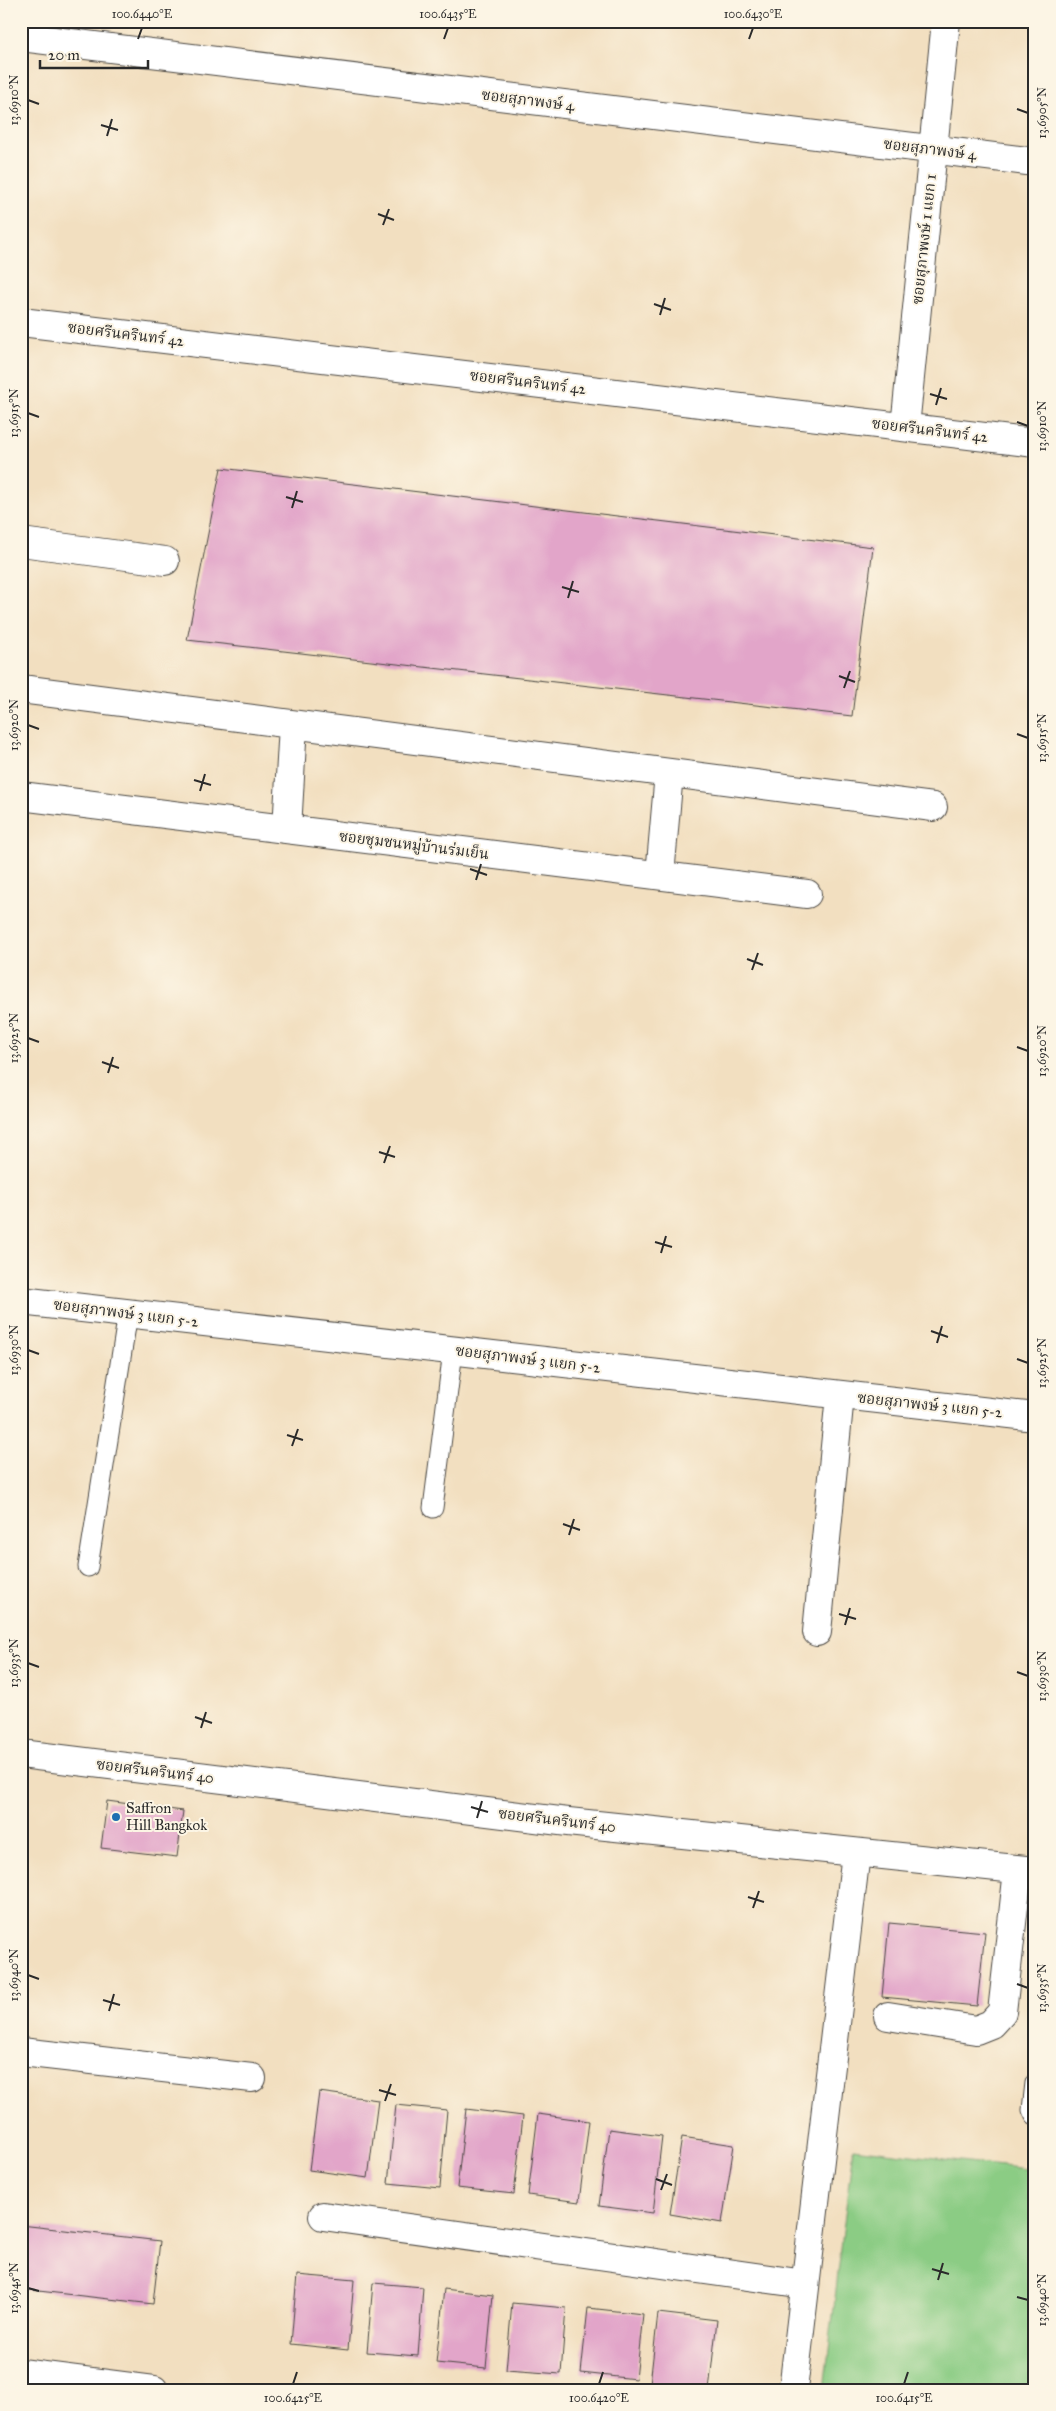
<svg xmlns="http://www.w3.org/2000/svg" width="1056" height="2411" font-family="'IM FELL Great Primer','Noto Serif Thai',serif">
	<rect width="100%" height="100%" fill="#fcf5e5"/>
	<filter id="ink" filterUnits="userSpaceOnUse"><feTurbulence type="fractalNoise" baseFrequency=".02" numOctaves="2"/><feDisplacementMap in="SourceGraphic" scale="10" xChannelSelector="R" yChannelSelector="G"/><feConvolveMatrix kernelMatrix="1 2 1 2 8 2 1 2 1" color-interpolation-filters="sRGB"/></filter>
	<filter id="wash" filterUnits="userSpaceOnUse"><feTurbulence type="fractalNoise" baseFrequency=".0096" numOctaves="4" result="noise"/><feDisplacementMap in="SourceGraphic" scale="20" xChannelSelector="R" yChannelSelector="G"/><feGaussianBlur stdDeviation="1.12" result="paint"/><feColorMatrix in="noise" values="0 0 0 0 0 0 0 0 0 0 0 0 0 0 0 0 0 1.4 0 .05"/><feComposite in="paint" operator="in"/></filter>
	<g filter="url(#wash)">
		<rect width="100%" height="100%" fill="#f2dfc0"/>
		<path fill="#8bcc84" stroke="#5b7c58" d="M853 2148 1035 2170V2390H824Z"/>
		<g id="blocks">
			<path fill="#e2a5c9" d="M221 468 873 547 852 716 187 640Z
				M107 1801 183 1811 177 1857 101 1848Z
				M889 1923 985 1932 977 2006 882 1997Z
				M319 2092 378 2100 368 2178 309 2170Z
				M396 2105 447 2110 440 2188 388 2183Z
				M466 2109 523 2116 514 2194 457 2188Z
				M538 2114 589 2121 579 2202 528 2195Z
				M609 2129 662 2136 653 2213 599 2206Z
				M682 2137 734 2145 722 2223 670 2214Z
				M21 2225 160 2241 153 2304 21 2289Z
				M297 2275 354 2280 348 2350 291 2344Z
				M373 2283 423 2287 418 2356 367 2352Z
				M444 2289 493 2295 486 2368 436 2363Z
				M512 2303 566 2308 561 2374 506 2370Z
				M588 2308 643 2314 636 2379 581 2373Z
				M658 2313 717 2320 709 2390 650 2384Z"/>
		</g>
	</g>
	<g filter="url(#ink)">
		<use href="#blocks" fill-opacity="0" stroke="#494641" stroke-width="1"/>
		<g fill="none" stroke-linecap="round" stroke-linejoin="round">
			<defs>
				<path id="service" d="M433 1508 453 1351
					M88 1567 128 1313
					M1035 2083 1032 2110 1035 2116"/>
				<path id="minor" d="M21 37 1035 162
					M21 322 1035 443
					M905 427 946 21
					M21 542 165 561
					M21 689 933 807
					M21 796 807 894
					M287 829 293 725
					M660 875 669 773
					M21 1301 1035 1417
					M817 1632 840 1395
					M21 1754 568 1822 1035 1871
					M888 2016 976 2030 991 2024 1002 2012 1018 1870
					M21 2052 252 2078
					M323 2216 805 2284
					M21 2373 154 2390
					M793 2390 856 1853"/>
			</defs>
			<use href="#service" stroke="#494641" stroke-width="21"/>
			<use href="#minor" stroke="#494641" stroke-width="30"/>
			<use href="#service" stroke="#fff" stroke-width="19"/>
			<use href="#minor" stroke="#fff" stroke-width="28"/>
		</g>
	</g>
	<path fill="none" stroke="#2b2b2b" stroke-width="2" d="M138 39 142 28M444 39 448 28M749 39 753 28M28 100 39 104M1017 109 1028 113M101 125 118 130M107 136 112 119M378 214 394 220M383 225 389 209M654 304 671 310M660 315 665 298M930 394 947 399M936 405 941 388M28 413 39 417M1017 422 1028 426M286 497 303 502M292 508 297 491M562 587 579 592M568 598 573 581M839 676 855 682M844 688 850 671M28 725 39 729M1017 734 1028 738M194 780 211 785M200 791 205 774M470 869 487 875M476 880 481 864M747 959 763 965M752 970 758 953M28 1038 39 1042M1017 1047 1028 1051M102 1062 119 1068M108 1073 113 1057M379 1152 395 1157M384 1163 390 1146M655 1242 672 1247M661 1253 666 1236M931 1331 948 1337M937 1343 942 1326M28 1350 39 1354M1017 1359 1028 1363M287 1435 303 1440M292 1446 298 1429M563 1524 580 1530M569 1535 574 1519M839 1614 856 1619M845 1625 850 1608M28 1663 39 1667M1017 1672 1028 1676M195 1717 212 1723M201 1728 206 1712M471 1807 488 1812M477 1818 482 1801M748 1897 764 1902M753 1908 759 1891M28 1975 39 1979M1017 1984 1028 1988M103 2000 120 2005M109 2011 114 1994M379 2090 396 2095M385 2101 391 2084M656 2179 672 2185M661 2190 667 2174M932 2269 949 2274M938 2280 943 2263M28 2288 39 2291M1017 2297 1028 2300M293 2384 297 2372M599 2384 603 2372M904 2384 908 2372"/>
	<circle fill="#1f6fb2" stroke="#fcf5e5" stroke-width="2" cx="116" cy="1817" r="5"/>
	<g text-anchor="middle" stroke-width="4" stroke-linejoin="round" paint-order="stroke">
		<g font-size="15" fill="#2b2b2b" stroke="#fcf5e5">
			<text transform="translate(528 100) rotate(7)" y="5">ซอยสุภาพงษ์ 4</text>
			<text transform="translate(930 149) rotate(7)" y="5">ซอยสุภาพงษ์ 4</text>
			<text transform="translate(924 239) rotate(-84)" y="5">ซอยสุภาพงษ์ 1 แยก 1</text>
			<text transform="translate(126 334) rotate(7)" y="5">ซอยศรีนครินทร์ 42</text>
			<text transform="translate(528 382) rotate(7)" y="5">ซอยศรีนครินทร์ 42</text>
			<text transform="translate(930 430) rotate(7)" y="5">ซอยศรีนครินทร์ 42</text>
			<text transform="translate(414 845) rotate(7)" y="5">ซอยชุมชนหมู่บ้านร่มเย็น</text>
			<text transform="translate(126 1313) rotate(7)" y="5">ซอยสุภาพงษ์ 3 แยก 5-2</text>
			<text transform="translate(528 1359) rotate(7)" y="5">ซอยสุภาพงษ์ 3 แยก 5-2</text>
			<text transform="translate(930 1405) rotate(6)" y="5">ซอยสุภาพงษ์ 3 แยก 5-2</text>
			<text transform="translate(155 1771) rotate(7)" y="5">ซอยศรีนครินทร์ 40</text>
			<text transform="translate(557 1820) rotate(7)" y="5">ซอยศรีนครินทร์ 40</text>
		</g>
		<g font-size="15" fill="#2b2b2b" stroke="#fcf5e5" text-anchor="start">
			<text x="126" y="1813">Saffron<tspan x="126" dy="17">Hill Bangkok</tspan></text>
		</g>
	</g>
	<rect width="1056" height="2411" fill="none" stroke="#fcf5e5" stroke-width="55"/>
	<path d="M40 60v8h108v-8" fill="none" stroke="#2b2b2b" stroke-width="2.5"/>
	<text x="48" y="60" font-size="15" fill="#2b2b2b" stroke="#fcf5e5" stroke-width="4" paint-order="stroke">20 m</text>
	<rect x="28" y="28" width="1000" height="2356" fill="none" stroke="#2b2b2b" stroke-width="2"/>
	<g font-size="12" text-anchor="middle" fill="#2b2b2b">
		<text x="142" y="18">100.6440°E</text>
		<text x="448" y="18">100.6435°E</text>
		<text x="753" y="18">100.6430°E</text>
		<text transform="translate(14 100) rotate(-90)" y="4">13.6910°N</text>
		<text transform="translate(1042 113) rotate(-90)" y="4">13.6905°N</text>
		<text transform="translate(14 413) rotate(-90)" y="4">13.6915°N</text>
		<text transform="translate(1042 426) rotate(-90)" y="4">13.6910°N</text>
		<text transform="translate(14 725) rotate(-90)" y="4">13.6920°N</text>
		<text transform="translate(1042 738) rotate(-90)" y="4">13.6915°N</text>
		<text transform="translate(14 1038) rotate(-90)" y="4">13.6925°N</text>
		<text transform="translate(1042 1051) rotate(-90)" y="4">13.6920°N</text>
		<text transform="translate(14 1350) rotate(-90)" y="4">13.6930°N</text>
		<text transform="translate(1042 1363) rotate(-90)" y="4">13.6925°N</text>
		<text transform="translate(14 1663) rotate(-90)" y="4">13.6935°N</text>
		<text transform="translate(1042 1676) rotate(-90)" y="4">13.6930°N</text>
		<text transform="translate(14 1975) rotate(-90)" y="4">13.6940°N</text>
		<text transform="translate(1042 1988) rotate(-90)" y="4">13.6935°N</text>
		<text transform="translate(14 2288) rotate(-90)" y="4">13.6945°N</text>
		<text transform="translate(1042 2300) rotate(-90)" y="4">13.6940°N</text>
		<text x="293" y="2402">100.6425°E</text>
		<text x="599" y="2402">100.6420°E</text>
		<text x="904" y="2402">100.6415°E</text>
	</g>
</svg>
